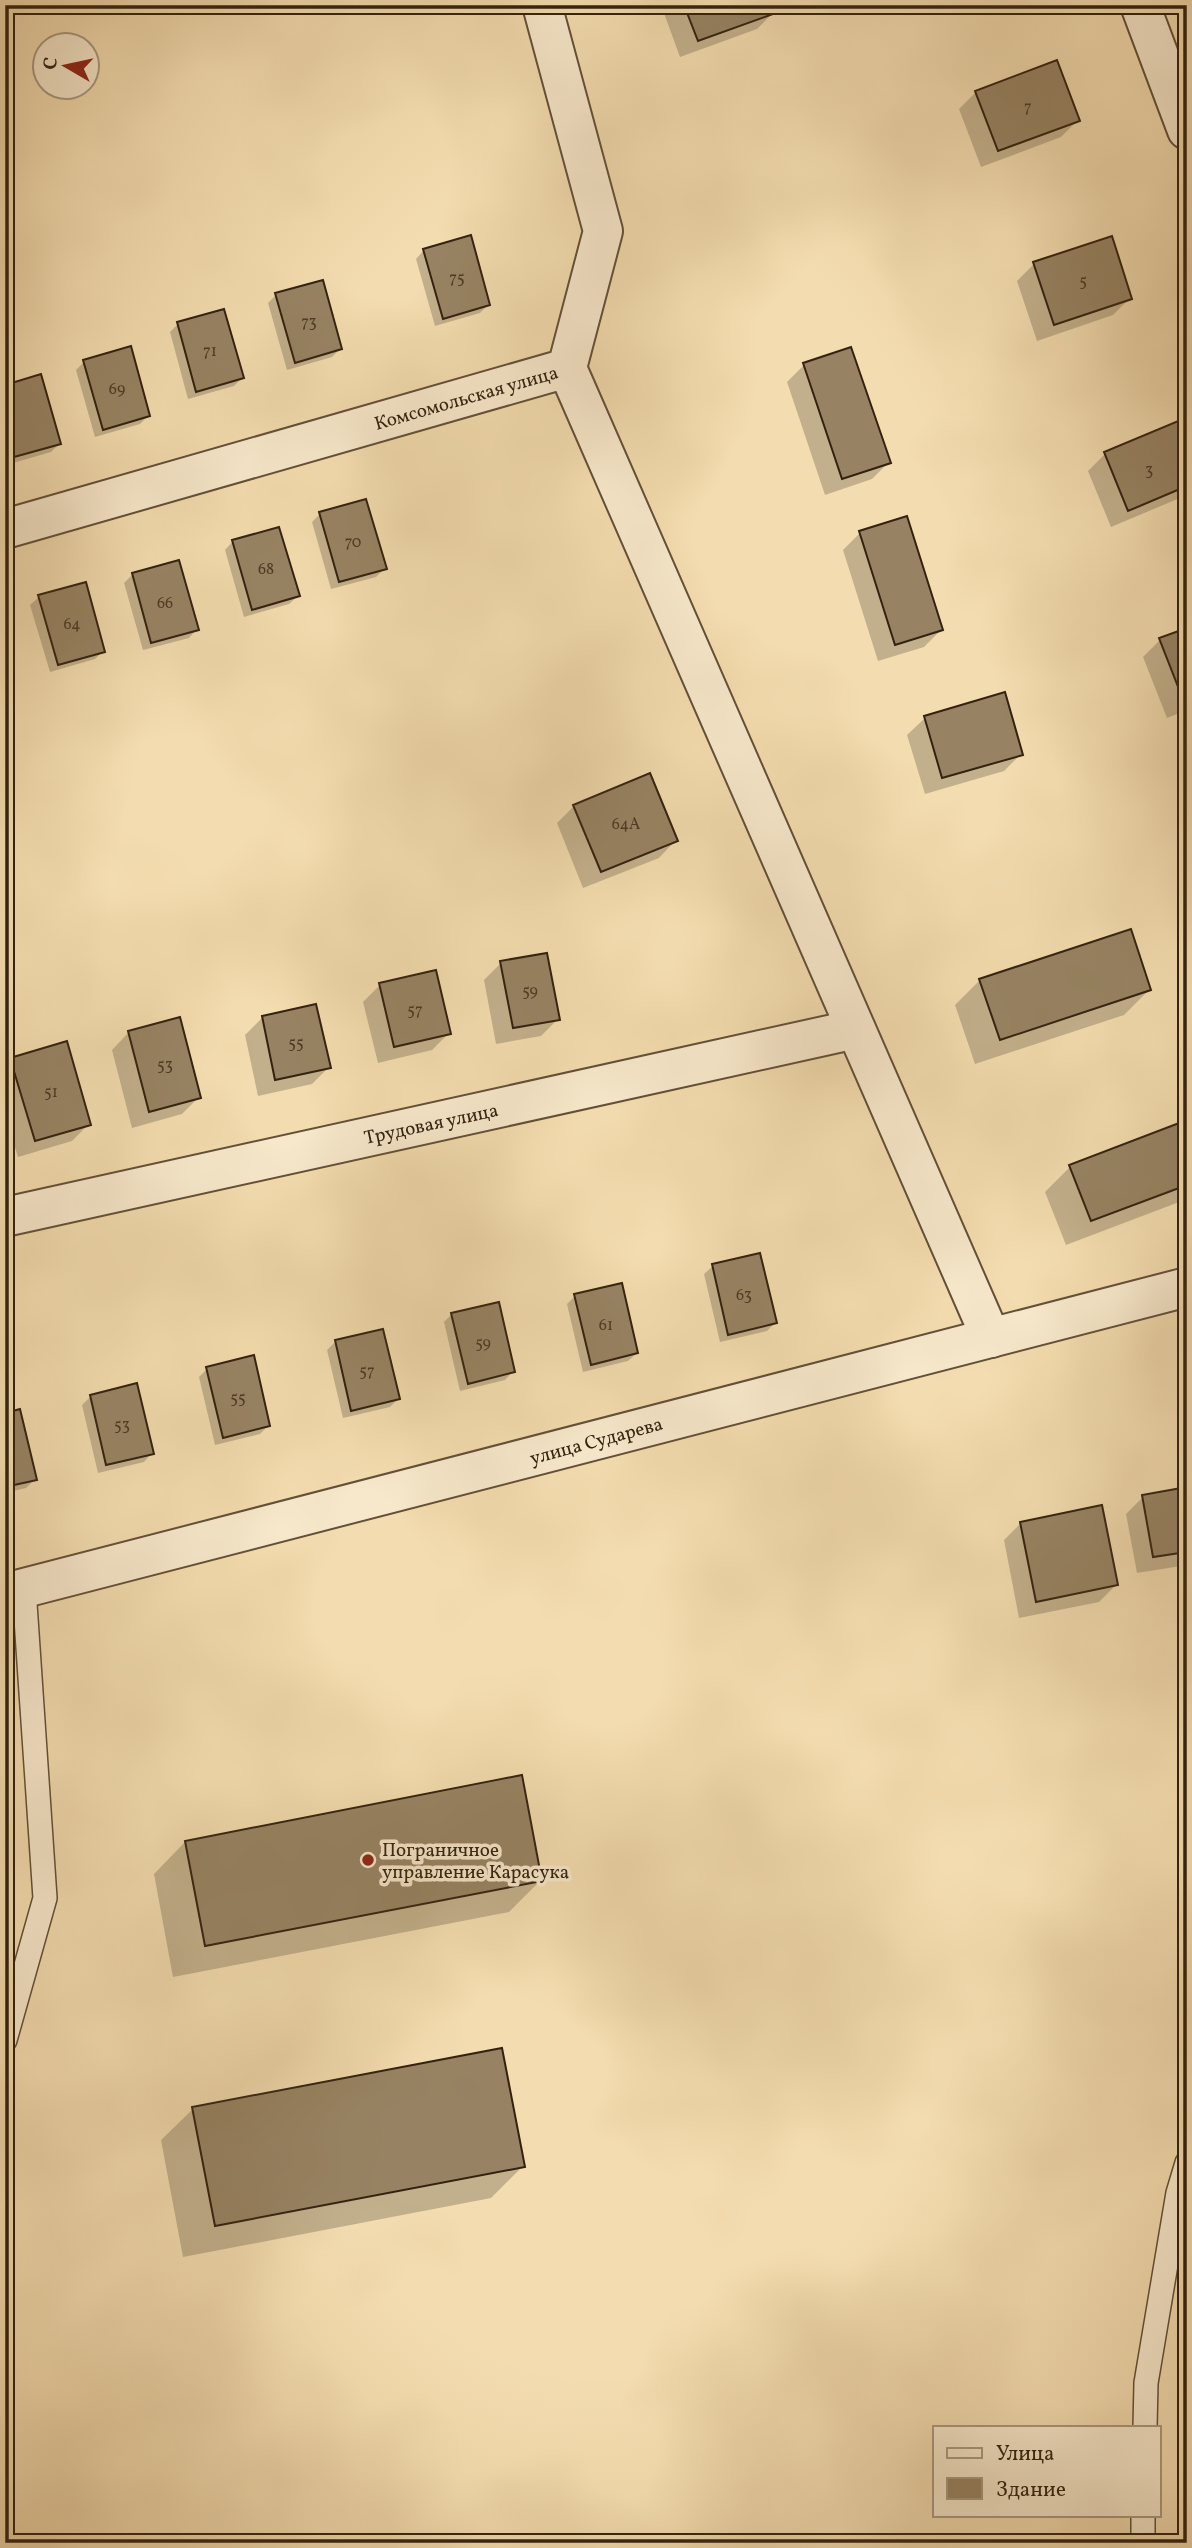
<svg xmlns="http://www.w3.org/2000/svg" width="1192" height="2548" font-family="Vollkorn,serif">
	<rect width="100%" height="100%" fill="#f3dcaf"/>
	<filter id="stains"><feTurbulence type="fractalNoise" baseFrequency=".00286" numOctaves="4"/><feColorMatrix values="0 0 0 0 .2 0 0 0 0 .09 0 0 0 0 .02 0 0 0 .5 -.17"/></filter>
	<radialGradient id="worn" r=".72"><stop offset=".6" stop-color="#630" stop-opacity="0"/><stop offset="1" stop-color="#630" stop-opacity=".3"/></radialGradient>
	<path fill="#0003" d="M661 5H771L774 12 757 29 680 57Z
		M976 92 1078 120 1061 137 981 167 959 109Z
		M424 250 488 305 480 313 435 326 416 259Z
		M1034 264 1130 298 1113 315 1037 341 1017 281Z
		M276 295 340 349 332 357 287 370 268 303Z
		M178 324 242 378 234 386 188 399 170 332Z
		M84 362 148 416 140 424 95 437 76 370Z
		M804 365 889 462 872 479 825 495 787 382Z
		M5 387 59 444 51 452 6 465Z
		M1182 422 1187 434V495L1111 527 1088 471 1105 454Z
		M320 514 385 568 376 577 331 589 312 522Z
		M860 533 941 630 924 647 878 661 843 550Z
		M233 541 298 596 289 604 244 617 225 550Z
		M178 562 197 629 189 638 143 650 124 583 132 575Z
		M39 597 103 651 95 659 50 672 30 605Z
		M1187 629V710L1167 718 1143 657 1160 640Z
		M925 718 1021 754 1004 771 925 794 907 735Z
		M574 806 676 840 659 858 583 888 557 823Z
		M501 963 558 1019 541 1036 496 1044 484 980Z
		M980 980 1149 990 1124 1015 975 1064 955 1005Z
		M380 985 449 1033 432 1050 378 1063 363 1002Z
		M262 1018 329 1067 312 1084 258 1096 245 1035Z
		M129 1032 199 1097 182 1114 132 1128 112 1050Z
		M11 1059 89 1124 72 1141 18 1157 5 1115V1065Z
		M1187 1122V1199L1066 1245 1045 1192 1070 1167Z
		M713 1266 775 1323 767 1331 720 1342 704 1274Z
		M575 1296 637 1353 628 1361 583 1372 567 1304Z
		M452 1314 513 1371 505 1380 460 1391 444 1322Z
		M336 1341 398 1399 390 1407 343 1418 327 1350Z
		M207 1369 268 1426 260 1434 215 1445 199 1377Z
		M91 1396 152 1453 144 1462 98 1473 82 1405Z
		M5 1415 35 1479 26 1488 5 1493Z
		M1187 1489V1565L1137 1573 1126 1514 1143 1497Z
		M1021 1523 1116 1585 1099 1602 1019 1618 1004 1540Z
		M185 1842 541 1880 509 1912 173 1977 154 1874Z
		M193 2109 523 2166 491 2198 183 2257 161 2140Z"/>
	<path fill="#978363" stroke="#332210" stroke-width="2" d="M684 5H773L776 13 698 41Z
		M1057 60 1080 121 998 151 975 91Z
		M471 235 490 305 443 319 423 249Z
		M1112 236 1132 299 1054 325 1033 262Z
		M323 280 342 349 295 363 275 293Z
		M224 309 244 378 196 392 177 322Z
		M131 346 150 416 103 430 83 360Z
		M851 347 891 463 842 479 803 363Z
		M41 374 61 444 14 457 5 428V385Z
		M1183 419 1187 429V486L1128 511 1104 452Z
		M366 499 387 569 339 582 319 512Z
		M907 516 943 630 895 645 859 531Z
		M279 527 300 596 252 610 232 540Z
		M179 560 199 630 151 643 132 573Z
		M86 582 105 652 58 665 38 595Z
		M1187 628V701L1184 702 1159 638Z
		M1005 692 1023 755 942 778 924 716Z
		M650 773 678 841 601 872 573 805Z
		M1131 929 1151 990 1000 1040 979 979Z
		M547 953 560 1020 513 1028 500 961Z
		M436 970 451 1034 394 1047 379 983Z
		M316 1004 331 1068 275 1080 262 1016Z
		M180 1017 201 1098 149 1112 128 1031Z
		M67 1041 91 1125 35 1141 10 1058Z
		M1187 1120V1185L1091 1221 1069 1165Z
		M760 1253 777 1323 728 1335 712 1264Z
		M622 1283 638 1353 591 1365 574 1294Z
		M499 1302 515 1372 468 1384 451 1313Z
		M383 1329 400 1399 351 1411 335 1340Z
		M254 1355 270 1426 223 1438 206 1367Z
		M137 1383 154 1454 106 1465 90 1395Z
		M20 1409 37 1480 5 1487V1413Z
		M1187 1487V1552L1153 1557 1142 1495Z
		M1102 1505 1118 1585 1036 1602 1020 1522Z
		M522 1775 542 1881 205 1946 185 1841Z
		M502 2048 525 2167 215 2226 192 2107Z"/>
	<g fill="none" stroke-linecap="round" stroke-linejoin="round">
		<defs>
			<path id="service" d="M5 2040 45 1898 24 1589
				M1145 2427 1146 2383 1178 2193 1187 2163
				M1143 2543V2515"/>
			<path id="minor" d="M1140 5 1187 130
				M567 368 991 1338
				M5 529 567 368 603 231 542 5
				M5 1217 856 1029"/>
			<path id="tertiary" d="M5 1593 1187 1287"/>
		</defs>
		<use href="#service" stroke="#635038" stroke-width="26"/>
		<use href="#minor" stroke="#635038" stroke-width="42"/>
		<use href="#tertiary" stroke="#635038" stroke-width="42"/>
		<use href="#service" stroke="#f7e8cb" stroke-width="23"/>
		<use href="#minor" stroke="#f7e8cb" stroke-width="38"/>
		<use href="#tertiary" stroke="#f7e8cb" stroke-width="38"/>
	</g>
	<circle fill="#8f2418" stroke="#f7e8cb" stroke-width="2.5" cx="368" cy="1860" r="7"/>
	<g text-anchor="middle" stroke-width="7" stroke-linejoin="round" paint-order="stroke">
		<g font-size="16" fill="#4c3a25">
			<text x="1028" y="112">7</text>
			<text x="457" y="283">75</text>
			<text x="1083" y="286">5</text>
			<text x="309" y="327">73</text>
			<text x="210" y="356">71</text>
			<text x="117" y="394">69</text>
			<text x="1149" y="475">3</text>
			<text x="353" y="547">70</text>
			<text x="266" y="574">68</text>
			<text x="165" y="608">66</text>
			<text x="72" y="629">64</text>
			<text x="626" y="829">64А</text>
			<text x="530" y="996">59</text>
			<text x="415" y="1015">57</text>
			<text x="296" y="1048">55</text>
			<text x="165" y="1070">53</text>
			<text x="51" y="1097">51</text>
			<text x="744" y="1300">63</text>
			<text x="606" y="1330">61</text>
			<text x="483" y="1348">59</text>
			<text x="367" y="1376">57</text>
			<text x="238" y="1403">55</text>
			<text x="122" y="1430">53</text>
		</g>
		<g font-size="19" fill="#332210" stroke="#f7e8cb">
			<text transform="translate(466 397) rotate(-16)" y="7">Комсомольская улица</text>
			<text transform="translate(431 1123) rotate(-12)" y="7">Трудовая улица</text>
			<text transform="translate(596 1440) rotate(-15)" y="7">улица Сударева</text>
		</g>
		<g font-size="19" fill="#332210" stroke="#f7e8cb" text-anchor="start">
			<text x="382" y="1856">Пограничное<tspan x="382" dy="22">управление Карасука</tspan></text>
		</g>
	</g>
	<rect width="1192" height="2548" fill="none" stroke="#f3dcaf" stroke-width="28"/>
	<rect x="7" y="7" width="1178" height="2534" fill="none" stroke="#332210" stroke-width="3.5"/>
	<rect x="14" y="14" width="1164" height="2520" fill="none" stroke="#332210" stroke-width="2"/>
	<rect x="933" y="2426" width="228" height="91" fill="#f7e8cb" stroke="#a99980" stroke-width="2"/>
	<rect x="947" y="2448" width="35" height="10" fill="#f7e8cb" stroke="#a99980" stroke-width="2"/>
	<text x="996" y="2460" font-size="21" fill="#332210">Улица</text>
	<rect x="947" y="2478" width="35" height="21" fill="#978363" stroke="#a99980" stroke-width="2"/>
	<text x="996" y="2496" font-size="21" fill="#332210">Здание</text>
	<g transform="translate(66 66) rotate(279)"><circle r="33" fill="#f7e8cb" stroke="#a99980" stroke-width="2"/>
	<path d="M0-5L12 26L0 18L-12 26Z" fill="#8f2418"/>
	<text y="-10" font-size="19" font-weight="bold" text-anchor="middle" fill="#332210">С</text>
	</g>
	<rect width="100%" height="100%" filter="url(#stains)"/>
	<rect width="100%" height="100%" fill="url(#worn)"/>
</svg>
